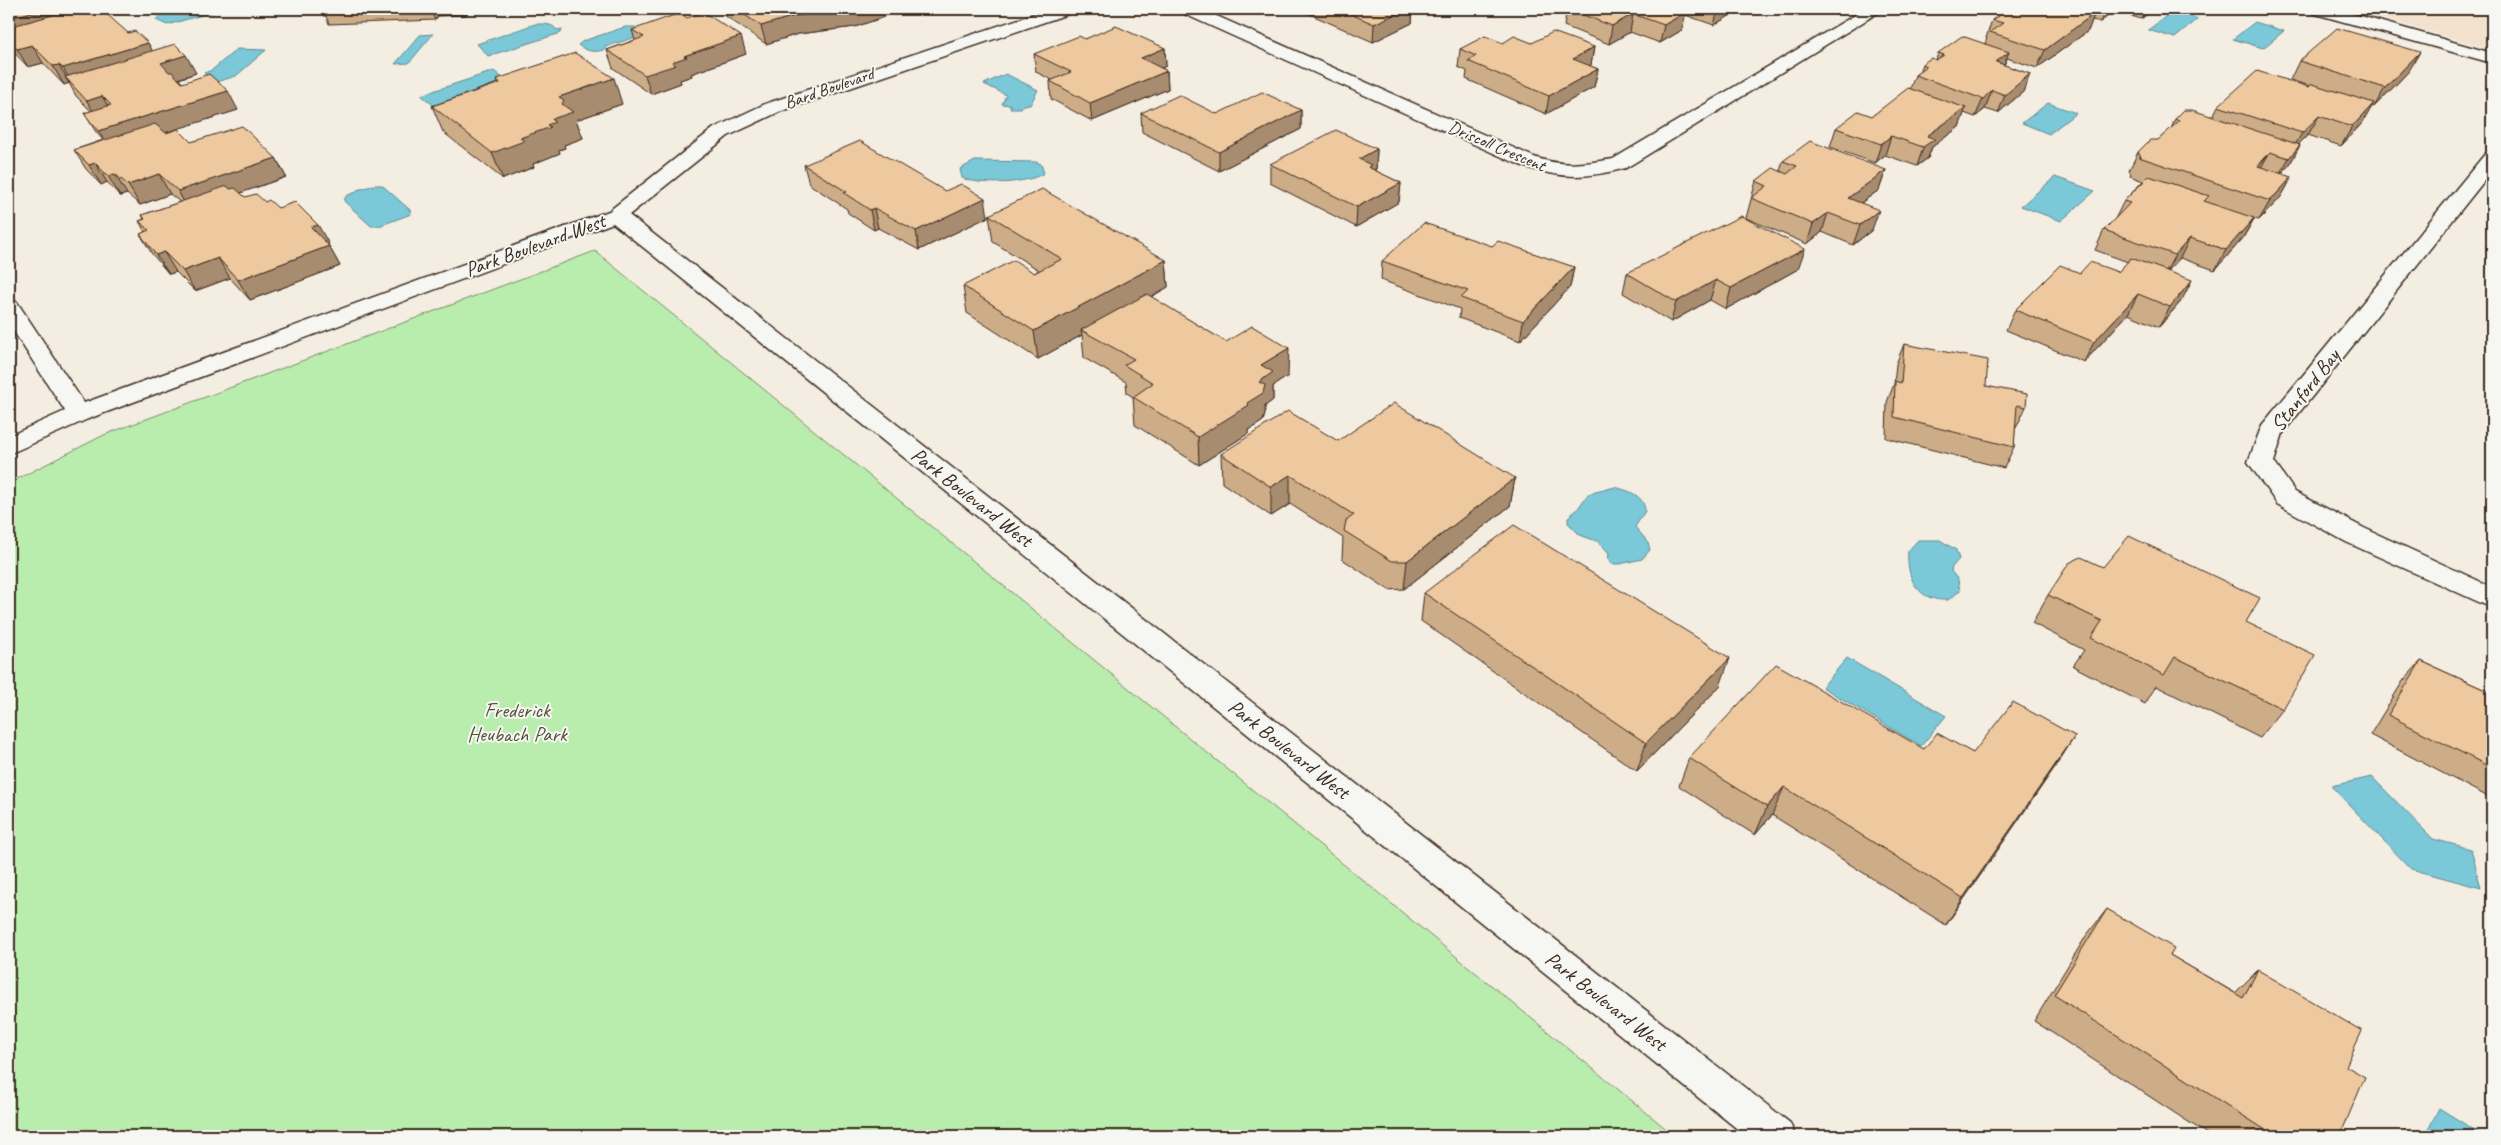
<svg xmlns="http://www.w3.org/2000/svg" width="2501" height="1145" font-family="Caveat,sans-serif">
	<rect width="100%" height="100%" fill="#f4ede1"/>
	<filter id="ink" filterUnits="userSpaceOnUse"><feTurbulence type="fractalNoise" baseFrequency=".02" numOctaves="2"/><feDisplacementMap in="SourceGraphic" scale="10" xChannelSelector="R" yChannelSelector="G"/><feConvolveMatrix kernelMatrix="1 2 1 2 8 2 1 2 1" color-interpolation-filters="sRGB"/></filter>
	<g filter="url(#ink)">
		<path fill="#f2e2cd" d="M2348 9H2492V49Z"/>
		<path fill="#b9edae" stroke="#7a8c66" d="M595 251 1675 1136H9V483L104 435Z"/>
		<path fill="#7ac8d8" stroke="#61898e" d="M177 9H223L167 25 156 20 159 16 157 15Z
			M2173 11 2198 19 2175 38 2148 30Z
			M2255 22 2284 31 2263 48 2233 39Z
			M535 24C543 24 552 23 557 30L562 29 561 33 488 56 477 44Z
			M625 27H635L642 33 639 36 605 47 607 49C595 53 588 52 578 45L583 41Z
			M433 34 409 63 395 64 420 35Z
			M237 49 266 50 236 76 213 83 204 73 212 70Z
			M494 71 511 85 438 109 421 95Z
			M1006 74 1038 90 1030 105H1023L1021 108H1010L1011 105 1002 104 1006 95 984 84Z
			M2048 103 2076 113 2049 134 2022 123Z
			M975 161 1036 162 1041 164 1044 173C1028 184 980 186 962 178L960 169Z
			M2055 177 2095 191 2061 221 2021 206Z
			M375 185H382L410 210 411 214 379 226H371L344 201 346 196 356 192 357 190Z
			M1615 487C1629 491 1644 495 1645 511L1635 527 1648 542 1650 550 1642 559 1620 564H1612L1608 559 1609 553 1599 542 1580 535 1568 523V517L1577 510 1588 494Z
			M1918 540H1940L1956 550 1959 559 1952 567 1951 571 1958 580 1960 591 1948 600C1917 602 1906 577 1908 551Z
			M1847 658 1946 716 1921 746 1822 687Z
			M2372 777 2433 839 2471 849 2481 888 2411 869 2331 786Z
			M2439 1108 2484 1136H2425Z"/>
		<g fill="none" stroke-linecap="round" stroke-linejoin="round">
			<defs>
				<path id="minor" d="M1049 9H1073L1071 13 779 112 728 136 629 215 1790 1123 1795 1136H1746L613 223 88 419 9 454V436L65 411 9 324V300L17 302 84 403 609 211 714 128 765 104Z
					M1180 9H1201L1534 157C1563 167 1583 164 1613 159L1865 9H1884L1626 168C1584 179 1561 179 1520 165L1182 13Z
					M2310 9H2336L2492 53V63L2312 13Z
					M2492 152V171L2283 433 2274 462 2295 492 2364 528 2492 587V608L2346 542 2277 504 2248 462 2262 425 2485 154Z"/>
			</defs>
			<use href="#minor" stroke="#3b2a1e" stroke-width="3"/>
			<use href="#minor" fill="#f6f6f2" fill-rule="evenodd"/>
		</g>
		<path fill="#cdac88" stroke="#3b2a1e" d="M9 9 128 33 148 43 152 51 196 73 179 79 182 83 238 110 165 132 191 142 276 158 286 177 240 193 245 197 265 202 278 208 329 244 328 245 340 266 250 300 230 278 195 291 176 272 169 274 152 254 140 234 145 232 139 221 144 219 142 215 180 202 170 194 140 205 127 194 120 196 107 182 101 185 86 169 74 150 103 140 96 132 84 113 91 111 76 96 69 83 64 85 43 63 28 67 10 48 9 46Z
			M321 9H471L466 15 438 16 435 20 329 24 326 16H324Z
			M723 9H882L884 17 855 27 798 34 766 44 724 15Z
			M1298 9H1413L1412 23 1373 42Z
			M1567 9H1741L1714 25 1685 15 1682 30 1660 43 1630 32 1609 44 1564 26Z
			M2003 9H2154L2141 19 2115 11 2100 22 2092 20 2088 31 2037 68 2007 58 2004 65 2030 74 2023 92 1998 113 1985 109 1975 117 1964 113 1959 127 1932 147 1928 158 1917 166 1885 155 1875 163 1830 147 1836 128 1872 116 1910 89 1915 75 1919 72 1922 64 1936 60 1938 53 1985 44 1987 38H1986L1992 20 2001 14Z
			M632 30 746 54 691 74 692 76 680 80 681 83 651 94 613 68 607 50 635 40Z
			M1085 39 1165 48 1166 66 1161 68 1167 71 1168 89 1092 121 1051 99 1050 81 1052 80 1036 72 1034 54Z
			M1503 43H1532L1594 47 1591 65 1590 66 1598 69 1594 87 1546 114 1466 79 1467 71 1458 67 1460 49Z
			M2299 61 2409 71 2374 107 2372 106 2363 122 2341 146 2308 135 2299 144 2300 145 2290 164 2281 174 2292 177 2281 197 2259 220 2254 219 2243 238 2215 270 2180 258 2168 271 2182 300 2159 327 2128 314 2084 362 2006 330 2015 310 2080 273 2118 272 2128 262 2095 250 2104 230 2115 219 2124 201 2143 181 2130 176 2131 174 2129 171 2138 152 2158 140 2171 129 2175 119 2213 116 2218 106 2309 87 2310 86 2290 80Z
			M497 79 622 104 576 120 583 138 564 145 565 148 559 150 560 153 533 164 534 167 503 179 443 132 432 106 498 83Z
			M1301 110V129L1219 171 1142 132 1141 113 1217 114Z
			M1377 149 1376 169 1374 170 1401 183 1399 202 1356 227 1270 183V164Z
			M1783 161 1886 170 1879 190 1861 203 1872 230 1853 245 1822 232 1807 244 1746 218 1756 181 1780 171Z
			M804 165 988 217 919 250 878 228 874 230 848 213 847 209 809 184Z
			M989 215 1166 260 1168 287 1151 297 1226 342 1288 376 1273 386V400L1265 406V414L1263 421 1249 430V433L1199 465 1135 425 1133 397 1127 393 1126 382 1084 358 1082 335 1038 359 967 313 963 286 1034 273 1039 270 993 242Z
			M1492 246 1574 267 1570 287 1520 341 1459 318 1460 309 1381 280 1382 261Z
			M1798 269 1726 309 1710 300 1671 322 1623 293 1627 273Z
			M1904 344 2026 407 2016 428H2015L2014 447 2004 468 1886 438 1887 402 1894 384 1896 364Z
			M1338 441 1515 478 1510 506 1404 589 1389 590 1342 559 1343 538 1290 504 1271 516 1222 483 1221 454Z
			M2103 567 2246 622 2283 709 2260 738 2156 686 2145 704 2073 666 2084 650 2032 623 2048 595Z
			M1424 593 1720 686 1637 771 1421 621Z
			M2421 661 2492 693V799L2370 735 2403 681Z
			M2075 736 2057 764 1946 925 1772 815 1755 835 1679 786 1689 758 1924 749 1973 753Z
			M2107 909 2170 955 2235 993 2258 970 2346 1066 2340 1136H2210L2034 1021 2086 936Z"/>
		<path fill="#a78c6f" stroke="#3b2a1e" d="M43 9H93L9 39V18Z
			M430 9H435L438 16 435 20Z
			M463 9H471L466 15Z
			M852 9H882L884 17 855 27 798 34 766 44 761 26 794 16Z
			M1406 9H1413L1412 23 1373 42 1374 24Z
			M1718 9H1741L1714 25Z
			M2106 9H2116L2115 11 2100 22Z
			M2146 9H2154L2141 19Z
			M1686 12 1682 30 1660 43 1664 25Z
			M2095 13 2088 31 2037 68 2045 50Z
			M1633 14 1630 32 1609 44 1612 26Z
			M741 36 746 54 691 74 692 76 680 80 681 83 651 94 645 75 684 56Z
			M148 43 158 61 74 87 63 68Z
			M32 45 43 63 28 67 17 49Z
			M1594 47 1591 65 1570 77 1573 59Z
			M1165 48 1166 66 1142 76 1141 58Z
			M2009 52 2002 70 1996 62Z
			M2420 52 2409 71 2374 107 2385 88Z
			M186 55 196 73 171 81 161 63Z
			M59 65 70 83 65 77 69 83 64 85 53 66Z
			M1598 69 1594 87 1546 114 1549 96Z
			M1167 71 1168 89 1092 121 1090 103Z
			M2030 74 2023 92 1998 113 2005 95Z
			M614 78 622 104 576 120 583 138 564 145 565 148 559 150 560 153 533 164 534 167 503 179 492 153 547 125 559 97Z
			M1992 90 1985 109 1975 117 1983 99Z
			M228 91 238 110 110 150 98 131Z
			M102 96 113 115 98 119 87 101Z
			M2374 103 2363 122 2341 146 2352 127Z
			M1966 108 1959 127 1932 147 1928 158 1917 166 1927 136Z
			M1301 110V129L1219 171V152Z
			M2319 116 2308 135 2291 152 2302 133Z
			M1891 136 1885 155 1875 163 1881 144Z
			M2300 145 2290 164 2278 177 2289 158Z
			M1377 149 1376 169 1371 171 1359 159Z
			M2270 152 2259 171 2258 166Z
			M276 158 286 177 189 211 178 191Z
			M95 163 107 182 101 185 89 165Z
			M1886 170 1879 190 1841 217 1848 198Z
			M115 174 127 194 120 196 108 176Z
			M159 174 170 194 140 205 128 185Z
			M2292 177 2281 197 2259 220 2270 201Z
			M1401 183 1399 202 1356 227 1357 207Z
			M985 198 988 217 919 250 916 231Z
			M874 208 878 228 874 230 870 210Z
			M1879 210 1872 230 1853 245 1860 225Z
			M1828 213 1822 232 1807 244 1813 224Z
			M2254 218 2243 238 2215 270 2226 250Z
			M318 225 329 244 322 247 311 227Z
			M2190 238 2180 258 2164 275 2175 255Z
			M329 246 340 266 250 300 238 280Z
			M1805 249 1798 269 1726 309 1731 288Z
			M164 252 176 272 169 274 156 255Z
			M218 258 230 278 195 291 183 271Z
			M1166 260 1168 287 1086 333 1081 330 1082 335 1038 359 1034 331Z
			M1574 267 1570 287 1520 341 1523 321Z
			M1716 280 1710 300 1671 322 1676 302Z
			M2192 280 2182 300 2159 327 2170 307Z
			M2138 294 2128 314 2084 362 2094 342Z
			M1289 348 1288 376 1273 386V400L1265 406V414L1263 421 1249 430V433L1199 465 1198 437 1247 403 1259 382 1261 365Z
			M1290 475V504L1271 516V487Z
			M1515 478 1510 506 1404 589 1407 561Z
			M1730 658 1720 686 1637 771 1646 743Z
			M2075 736 2057 764 1946 925 1963 898Z
			M1784 787 1772 815 1755 835 1767 807Z"/>
		<path fill="#eec89e" stroke="#3b2a1e" d="M9 9H43L9 18Z
			M75 9H101L128 33 135 31 148 43 63 68 59 65 53 66 32 45 17 49 9 41V27Z
			M736 9H852L794 16 761 26Z
			M1339 9H1406L1374 24Z
			M1568 9H1676L1686 12 1664 25 1633 14 1612 26Z
			M2009 9H2081L2095 13 2045 50 1990 32 2003 23 1992 20Z
			M703 12 741 36 684 56 687 57 672 62 676 65 645 75 607 50 644 37 632 30 680 13 687 18Z
			M1116 26 1165 48 1141 58 1167 71 1090 103 1050 81 1071 72 1034 54 1079 36 1085 39Z
			M2337 28 2420 52 2385 88 2299 61Z
			M1553 32 1594 47 1573 59 1598 69 1549 96 1468 61 1476 56 1460 49 1485 36 1503 43 1514 36 1532 43Z
			M1962 36 2009 52 1996 62 2030 74 2005 95 1992 90 1983 99 1915 75 1927 66 1922 64 1931 58 1936 60 1944 55 1938 53Z
			M175 44 186 55 161 63 169 72H172L182 83 209 74 228 91 98 131 84 113 111 105 102 96 87 101 65 77Z
			M575 53 614 78 559 97 564 100 562 104 573 112 552 119 555 122 547 125 551 127 520 138 524 141 492 153 432 106 500 83 497 79Z
			M2257 71 2309 87 2312 84 2374 103 2352 127 2319 116 2302 133 2218 106Z
			M1908 88 1966 108 1927 136 1935 139 1923 147 1891 136 1881 144 1836 128 1858 111 1872 116Z
			M1262 92 1301 110 1219 152 1141 113 1179 95 1217 114Z
			M2184 110H2192L2300 145 2289 158 2270 152 2258 166 2292 177 2270 201 2139 157 2141 156 2138 152 2150 140H2158L2179 121 2175 119Z
			M155 124 166 133 178 129 191 142 242 126 276 158 178 191 159 174 128 185 115 174 108 176 95 163 89 165 74 150Z
			M1336 130 1377 149 1359 159 1371 165 1368 167 1401 183 1357 207 1270 164Z
			M860 141 945 191 961 184 985 198 916 231 874 208 870 210 844 193 847 192 804 165Z
			M1810 141 1886 170 1848 198 1879 210 1860 225 1828 213 1813 224 1751 198 1767 186 1756 181 1773 168 1787 174 1797 166 1783 161Z
			M2149 176 2209 196 2204 201 2254 218 2226 250 2190 238 2175 255 2104 230 2130 203 2124 201Z
			M227 186 230 189 235 188 245 197 256 194 265 202 269 200 278 208 295 202 318 225 311 227 329 246 238 280 218 258 183 271 164 252 156 255 140 234 149 230 139 221 145 219 142 215Z
			M1042 189 1166 260 1034 331 963 286 1014 260 1034 273 1062 259 989 215Z
			M1741 216 1805 249 1731 288 1716 280 1676 302 1627 273Z
			M1424 223 1492 246 1498 241 1574 267 1523 321 1461 298 1468 291 1382 261Z
			M2131 258 2192 280 2170 307 2138 294 2094 342 2015 310 2060 265 2080 273 2090 262 2118 272Z
			M1147 294 1226 342 1252 326 1289 348 1261 365 1273 372 1259 382 1265 385 1263 393 1247 403 1249 405 1198 437 1133 397 1153 383 1124 365 1134 359 1081 330Z
			M1904 344 1988 360 1986 386 2027 394 2026 407 2017 405 2014 447 1894 417 1895 381 1901 383Z
			M1394 403 1515 478 1407 561H1392L1344 531 1346 521 1354 515 1290 475 1271 487 1221 454 1288 411 1338 441Z
			M1514 525 1730 658 1646 743 1424 593Z
			M2129 536 2260 598 2246 622 2315 655 2283 709 2175 657 2164 675 2091 638 2102 621 2048 595 2069 563 2081 557 2103 567Z
			M2421 661 2492 693V768L2388 715Z
			M1776 664 1924 749 1937 733 1973 753 2013 702 2075 736 1963 898 1784 787 1767 807 1689 758Z
			M2107 909 2174 948 2170 955 2243 998 2258 970 2362 1031 2346 1066 2365 1077 2340 1136H2275L2054 995Z"/>
	</g>
	<g text-anchor="middle" stroke-width="4" stroke-linejoin="round" paint-order="stroke">
		<g font-size="18" fill="#3b2a1e" stroke="#f6f6f2">
			<text transform="translate(829 88) rotate(-19)" y="6">Bard Boulevard</text>
			<text transform="translate(1497 146) rotate(23)" y="6">Driscoll Crescent</text>
		</g>
		<g font-size="21" fill="#3b2a1e" stroke="#f6f6f2">
			<text transform="translate(535 245) rotate(-20)" y="7">Park Boulevard West</text>
			<text transform="translate(2305 390) rotate(-52)" y="7">Stanford Bay</text>
			<text transform="translate(972 497) rotate(38)" y="7">Park Boulevard West</text>
			<text transform="translate(1289 749) rotate(38)" y="7">Park Boulevard West</text>
			<text transform="translate(1606 1001) rotate(38)" y="7">Park Boulevard West</text>
		</g>
		<g font-size="21" fill="#54513b" stroke="#f6f6f2">
			<text x="517" y="717">Frederick<tspan x="517" dy="24">Heubach Park</tspan></text>
		</g>
	</g>
	<rect width="2501" height="1145" fill="none" stroke="#f6f6f2" stroke-width="30"/>
	<rect x="15" y="15" width="2471" height="1115" fill="none" stroke="#3b2a1e" stroke-width="2" filter="url(#ink)"/>
</svg>
